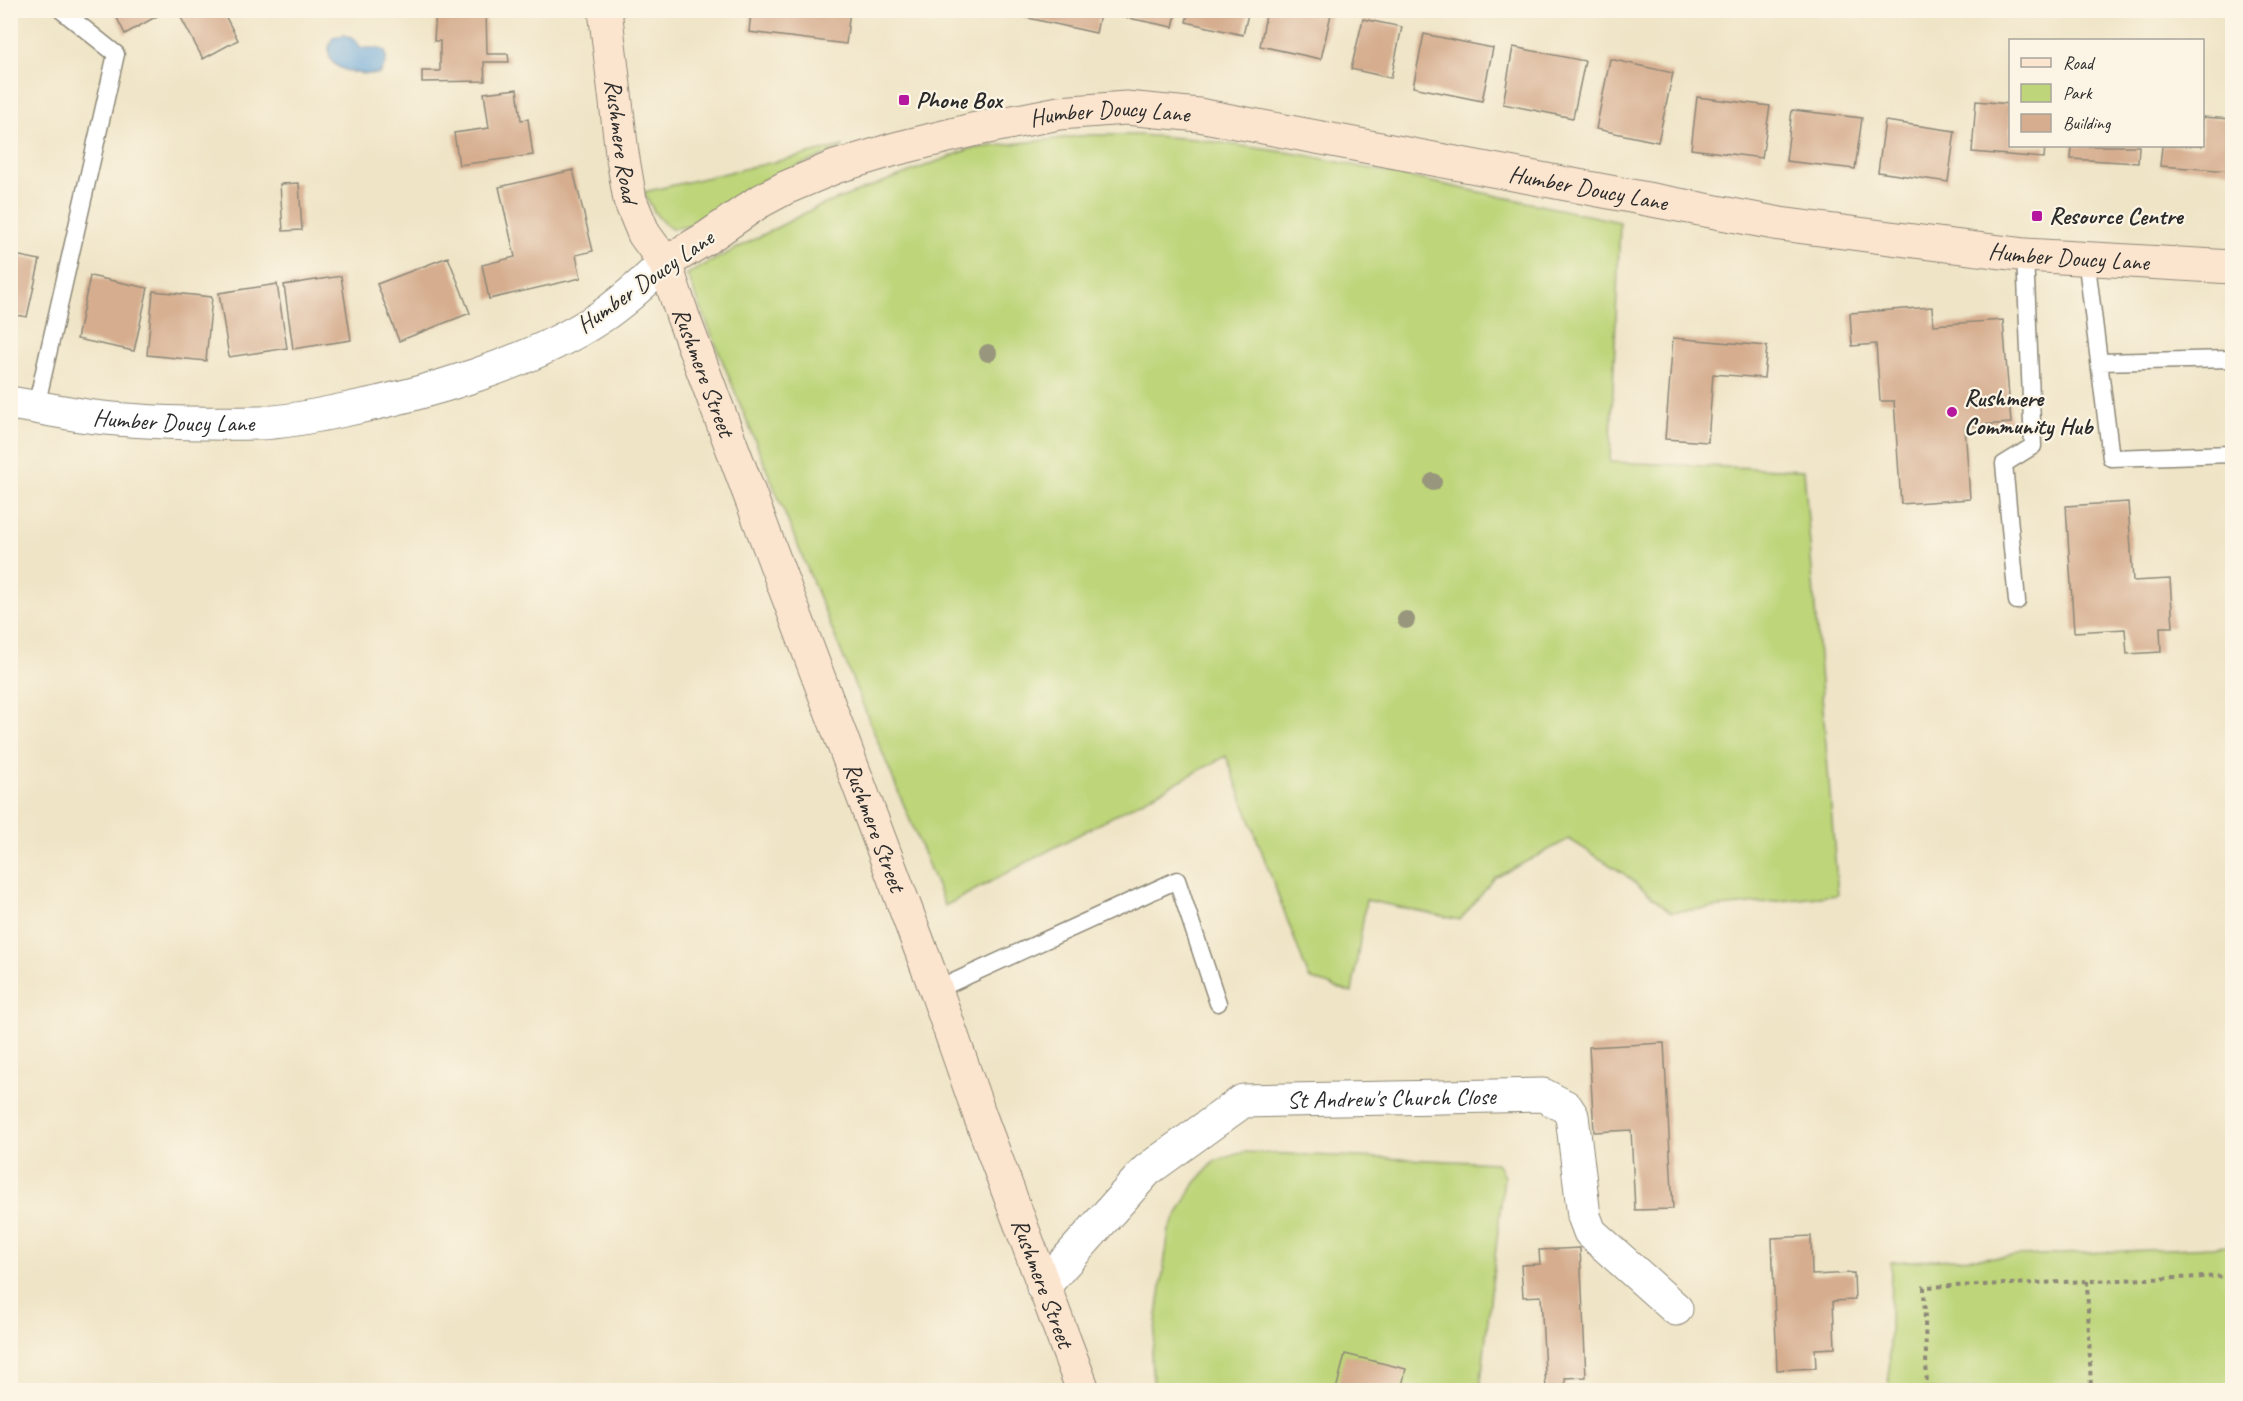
<svg xmlns="http://www.w3.org/2000/svg" width="2243" height="1401" font-family="Caveat,sans-serif">
	<rect width="100%" height="100%" fill="#fcf5e5"/>
	<filter id="ink" filterUnits="userSpaceOnUse"><feTurbulence type="fractalNoise" baseFrequency=".0167" numOctaves="2"/><feDisplacementMap in="SourceGraphic" scale="12" xChannelSelector="R" yChannelSelector="G"/><feConvolveMatrix kernelMatrix="1 2 1 2 8 2 1 2 1" color-interpolation-filters="sRGB"/></filter>
	<filter id="wash" filterUnits="userSpaceOnUse"><feTurbulence type="fractalNoise" baseFrequency=".008" numOctaves="4" result="noise"/><feDisplacementMap in="SourceGraphic" scale="24" xChannelSelector="R" yChannelSelector="G"/><feGaussianBlur stdDeviation="1.35" result="paint"/><feColorMatrix in="noise" values="0 0 0 0 0 0 0 0 0 0 0 0 0 0 0 0 0 1.4 0 .05"/><feComposite in="paint" operator="in"/></filter>
	<g filter="url(#wash)">
		<rect width="100%" height="100%" fill="#efe4c6"/>
		<path fill="#bed57a" stroke="#748052" stroke-width="1.5" d="M1089 135H1140L1194 139 1305 155 1620 222 1610 462 1804 470 1838 895 1671 912 1623 873 1569 839 1495 878 1460 920 1366 900 1352 993 1309 978 1226 756 945 906 687 274 815 208 970 149Z
			M843 146 841 149 765 179 701 220 689 226 672 229C657 220 652 208 644 192Z
			M1244 1152 1497 1163 1504 1177 1480 1390H1154L1151 1359 1169 1230 1195 1183 1215 1161Z
			M2232 1246V1390H1889L1891 1262Z"/>
		<path fill="#65a4d7" stroke="#486881" stroke-width="1.5" d="M345 35 355 40 361 48H377L385 51C388 61 385 66 379 74 354 75 316 69 333 37Z"/>
		<g id="blocks">
			<path fill="#d6ad8f" d="M113 10H168L125 34Z
				M177 10H222L238 40 203 59Z
				M436 10H486L487 54H508L509 62H484L485 81 422 82V71H440V41H434Z
				M765 10H850L846 44 749 32 751 12 765 14Z
				M992 10H1101L1096 33Z
				M1119 10H1177L1173 27 1118 16Z
				M1189 10H1249L1243 35 1186 22Z
				M1267 10H1314L1331 14 1321 59 1260 46Z
				M1363 19 1402 27 1391 78 1351 69Z
				M1424 34 1493 48 1482 101 1413 87Z
				M1513 47 1585 61 1573 118 1503 104Z
				M1610 59 1673 73 1658 142 1596 129Z
				M517 89 521 120 528 119 533 155 459 165 454 133 489 128 484 93Z
				M1697 97 1770 106 1762 158 1691 149Z
				M1976 101 2010 104V146H2045L2044 158 1972 152Z
				M1792 110 1862 118 1855 169 1786 161Z
				M2202 117 2232 119V171L2160 166 2162 146H2202Z
				M1885 121 1955 131 1948 182 1878 172Z
				M2072 146H2139L2138 163 2071 159Z
				M573 170 593 251 576 255 581 278 489 299 482 265 515 257 499 187Z
				M299 183 302 230 283 231 280 184Z
				M10 254 40 260 27 317 10 314Z
				M448 257 470 313 399 341 377 284Z
				M90 276 148 288 134 351 77 339Z
				M341 276 351 340 293 349 284 285Z
				M277 284 287 348 229 357 219 293Z
				M153 291 212 297 206 361 147 355Z
				M1932 307 1933 325 2003 320 2011 423 1965 426 1970 499 1901 504 1894 401H1880L1876 344 1852 346 1850 313Z
				M1673 338 1767 346 1764 378 1713 374 1708 442 1665 439Z
				M2128 502 2133 581 2170 579 2173 627H2160L2161 652 2127 654 2125 629 2074 632 2066 506Z
				M1664 1043 1673 1209 1635 1210 1631 1130 1594 1132 1589 1047Z
				M1811 1236 1812 1275 1854 1273 1855 1300 1833 1301 1835 1348 1815 1349 1816 1368 1777 1370 1772 1238Z
				M1580 1248 1586 1377 1565 1378 1566 1390H1546L1541 1296 1523 1297 1521 1265 1540 1264 1539 1250Z
				M1345 1354 1406 1369 1401 1390H1336Z"/>
		</g>
	</g>
	<g filter="url(#ink)">
		<use href="#blocks" fill-opacity="0" stroke="#8d8878" stroke-width="1.5"/>
		<g fill="none" stroke-linecap="round" stroke-linejoin="round">
			<defs>
				<path id="lane" d="M2086 257 2111 458 2232 454
					M2099 362 2232 359
					M36 407 116 54 61 10
					M2017 601 2004 464 2033 446 2025 255
					M936 990 1177 880 1218 1003"/>
				<g id="street">
					<path id="s1" d="M10 403C36 407 61 412 87 416 143 423 202 424 259 423 287 422 316 416 344 410 425 394 529 364 599 318 623 302 643 283 665 263"/>
					<path id="s2" d="M1043 1287 1147 1170 1243 1101 1543 1095 1566 1107 1572 1116 1584 1216 1590 1232 1676 1309"/>
				</g>
				<g id="secondary">
					<path id="s3" d="M605 10 622 153 630 200 644 234 665 263 683 317 936 990 980 1116 1083 1390"/>
					<path id="s4" d="M665 263 708 237 757 203 785 188 835 167 895 149 972 130 1059 113 1126 108 1199 115 1780 224 2025 255 2232 267"/>
				</g>
			</defs>
			<use href="#lane" stroke="#8d8878" stroke-width="19"/>
			<use href="#street" stroke="#8d8878" stroke-width="35"/>
			<use href="#secondary" stroke="#8d8878" stroke-width="35"/>
			<path stroke="#8d8878" stroke-width="4" stroke-dasharray="4.5 4.5" stroke-linecap="butt" d="M2087 1281 2091 1390
				M1927 1390 1924 1287 2232 1276"/>
			<use href="#lane" stroke="#fff" stroke-width="16"/>
			<use href="#street" stroke="#fff" stroke-width="33"/>
			<use href="#secondary" stroke="#fce5cf" stroke-width="33"/>
		</g>
		<g fill="#98967c">
			<circle cx="988" cy="353" r="9"/>
			<circle cx="1433" cy="482" r="9"/>
			<circle cx="1406" cy="620" r="9"/>
		</g>
	</g>
	<g fill="#b5179e" stroke="#fcf5e5" stroke-width="2">
		<rect x="898" y="94" width="12" height="12" rx="3"/>
		<rect x="2031" y="210" width="12" height="12" rx="3"/>
		<circle cx="1952" cy="412" r="6"/>
	</g>
	<g text-anchor="middle" stroke-width="4.5" stroke-linejoin="round" paint-order="stroke">
		<g font-size="24" font-weight="bold" fill="#2b2b2b" stroke="#fcf5e5" text-anchor="start">
			<text x="916" y="108">Phone Box</text>
			<text x="2049" y="224">Resource Centre</text>
			<text x="1964" y="406">Rushmere<tspan x="1964" dy="28">Community Hub</tspan></text>
		</g>
		<g font-size="24" fill="#2b2b2b" stroke="#fcf5e5">
			<text dy="8" stroke="none"><textPath href="#s4" startOffset="477">Humber Doucy Lane</textPath></text>
			<text dy="8" stroke="none"><textPath href="#s3" startOffset="132">Rushmere Road</textPath></text>
			<text dy="8" stroke="none"><textPath href="#s4" startOffset="963">Humber Doucy Lane</textPath></text>
			<text dy="8" stroke="none"><textPath href="#s4" startOffset="1449">Humber Doucy Lane</textPath></text>
			<text transform="translate(645 281) rotate(-35)" y="8">Humber Doucy Lane</text>
			<text dy="8" stroke="none"><textPath href="#s3" startOffset="380">Rushmere Street</textPath></text>
			<text dy="8" stroke="none"><textPath href="#s1" startOffset="165">Humber Doucy Lane</textPath></text>
			<text dy="8" stroke="none"><textPath href="#s3" startOffset="866">Rushmere Street</textPath></text>
			<text dy="8" stroke="none"><textPath href="#s2" startOffset="423">St Andrew's Church Close</textPath></text>
			<text dy="8" stroke="none"><textPath href="#s3" startOffset="1352">Rushmere Street</textPath></text>
		</g>
	</g>
	<rect width="2243" height="1401" fill="none" stroke="#fcf5e5" stroke-width="36"/>
	<rect x="2009" y="39" width="195" height="108" fill="#fcf5e5" stroke="#a8a49b" stroke-width="1.5"/>
	<rect x="2021" y="58" width="30" height="9" fill="#fce5cf" stroke="#a8a49b" stroke-width="1.5"/>
	<text x="2063" y="69" font-size="18" fill="#2b2b2b">Road</text>
	<rect x="2021" y="84" width="30" height="18" fill="#bed57a" stroke="#a8a49b" stroke-width="1.5"/>
	<text x="2063" y="99" font-size="18" fill="#2b2b2b">Park</text>
	<rect x="2021" y="114" width="30" height="18" fill="#d6ad8f" stroke="#a8a49b" stroke-width="1.5"/>
	<text x="2063" y="129" font-size="18" fill="#2b2b2b">Building</text>
</svg>
